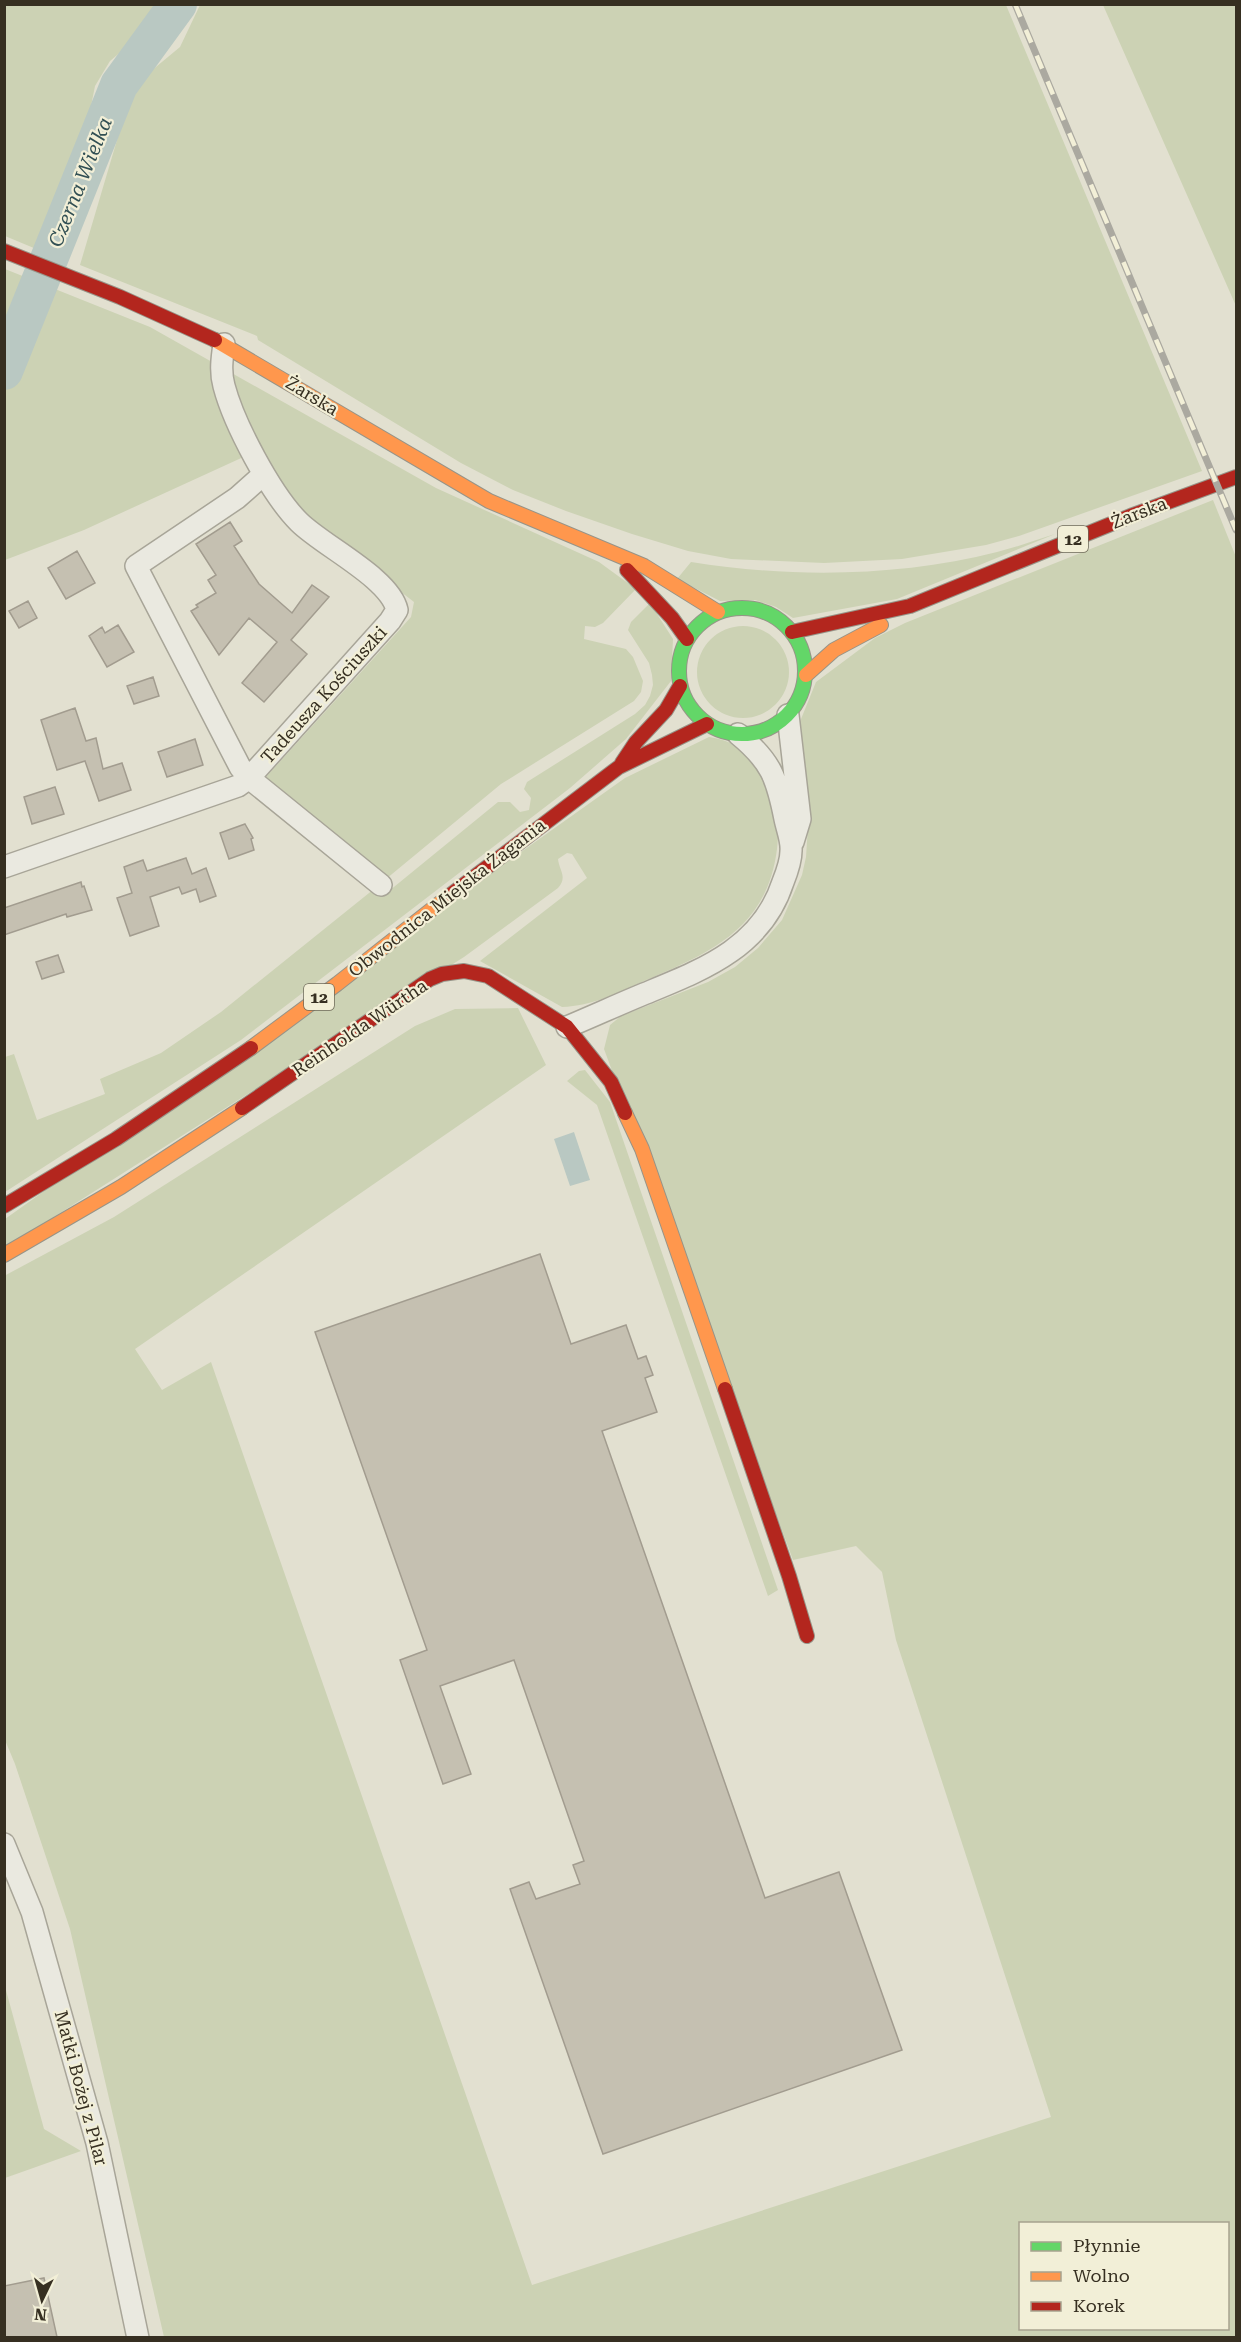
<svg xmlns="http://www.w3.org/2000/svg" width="1241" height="2342" font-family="'Roboto Serif',serif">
	<rect width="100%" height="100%" fill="#e2e0d0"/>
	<path fill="#ccd2b4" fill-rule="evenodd" d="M4 5H160L141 35 110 61 95 86 87 126 41 251 5 236Z
		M200 5H1006L1202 471 1019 536 986 545 902 559 824 563 731 559 688 551 632 534 566 511 513 490 461 463 258 340 257 336 80 265 133 86 180 47Z
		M1103 5H1236V306L1225 281Z
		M5 269 150 327 436 488 599 562 636 589 603 623 595 627 585 626 584 639 626 649 633 657 643 681 641 692 634 701 501 784 386 879 313 820 266 777 411 617 414 602 320 529 250 454 84 530 5 560Z
		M1213 500 1236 557V2337H164L70 1929 15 1764 5 1740 4 1276 114 1217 415 1026 455 1009 518 1008 546 1065 135 1349 162 1390 211 1362 532 2285 1051 2117 896 1640 882 1572 856 1546 793 1560 604 1049 610 1025 621 1016 708 982 735 967 758 948 782 920 802 875 806 857 809 811 799 724 816 682 875 638 905 623ZM1020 2224H1228V2328H1020Z
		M1055 534 897 599 793 618 776 607 755 600 720 601 677 579 691 562C790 578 899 577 997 552 1017 547 1036 540 1055 534Z
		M650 603 673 639 671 681 626 739 570 788 241 1040 5 1192V1057L14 1054 37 1120 105 1094 100 1079 161 1053 221 1012 374 889 389 891 498 802H510L520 812 529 810 531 798 524 789 527 782 635 714 645 705 650 696 653 685 652 675 649 663 628 630 631 622Z
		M697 672a46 46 0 1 1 92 0a46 46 0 1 1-92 0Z
		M709 737C737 741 747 753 762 775 776 795 780 824 777 849 767 929 710 953 644 981 617 993 592 1006 562 1007L480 961 587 878 572 854 567 853 558 859C559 870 568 877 558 888L464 957 5 1248V1219L625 778Z
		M585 1070 610 1102 778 1590 768 1596 597 1105 567 1081 579 1071Z
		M4 1983 44 2129 81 2151 5 2178Z"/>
	<path fill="#b9c8c2" d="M574 1132 590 1180 570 1186 554 1139Z"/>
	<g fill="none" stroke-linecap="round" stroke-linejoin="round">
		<path stroke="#b9c8c2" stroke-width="38" d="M4 371 119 85 178 4"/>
	</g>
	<path fill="#c5c0b1" stroke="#a29c8f" stroke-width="1.5" d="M230 522 242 541 234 546 259 584 292 613 312 585 329 597 291 640 307 654 264 702 242 683 277 642 249 618 219 655 191 611 198 607 196 605 216 593 208 580 216 575 196 544Z
		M77 551 95 583 66 599 48 568Z
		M28 601 37 618 19 628 9 611Z
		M118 625 134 652 107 667 89 636 102 627 105 633Z
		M153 677 159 696 134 704 127 686Z
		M75 708 86 741 96 738 103 769 122 763 131 790 99 801 85 761 57 770 41 720Z
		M195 739 203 765 167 777 158 752Z
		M55 787 64 814 32 824 24 797Z
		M245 824 253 838 251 839 254 850 229 859 220 833Z
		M186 858 192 874 206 868 216 896 200 902 196 889 182 894 179 887 150 897 159 926 130 936 117 898 132 893 124 867 143 860 147 871Z
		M81 882 82 887 84 886 92 910 67 917 66 914 4 935V908Z
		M58 955 64 972 42 979 36 962Z
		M540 1254 571 1344 626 1325 638 1359 646 1356 653 1375 645 1378 657 1412 602 1431 765 1898 839 1872 902 2050 603 2154 510 1889 529 1882 536 1899 580 1884 573 1865 584 1861 514 1660 440 1686 471 1774 443 1784 400 1660 427 1650 315 1332Z
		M44 2278 57 2337H4V2286Z"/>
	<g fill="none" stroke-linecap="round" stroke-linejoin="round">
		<defs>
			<path id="street" d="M264 474 237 498 136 566 240 767 249 778 381 885
				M788 715 800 819 793 842
				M4 867 238 786 249 778 390 621 397 610C390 578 323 546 299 522 271 494 234 424 224 386 220 372 222 358 224 344
				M567 1027C591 1017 615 1006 639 996 699 971 761 950 783 882 787 872 791 861 791 851 792 841 787 829 785 819 777 778 771 761 738 734
				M4 1844 32 1912 97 2143 138 2338"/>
			<path id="fast" d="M679 671a63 63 0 1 1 126 0a63 63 0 1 1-126 0Z"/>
			<path id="slow" d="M215 340 489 501 644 566 718 612
				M806 675 834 650 881 625
				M251 1048 337 984 445 899
				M625 1113 642 1149 725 1389
				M4 1255 121 1187 242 1108"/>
			<path id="jam" d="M4 251 120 297 215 340
				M627 570 672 618 687 639
				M792 632 910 606 1133 515 1236 477
				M622 763 636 742 666 710 680 686
				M445 899 619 767 707 724
				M242 1108 430 979 442 974 464 971 488 976 567 1027 611 1082 625 1113
				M4 1206 116 1139 251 1048
				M725 1389 789 1576 807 1636"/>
		</defs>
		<use href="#street" stroke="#a8a598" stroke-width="24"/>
		<use href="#fast" stroke="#979488" stroke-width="16"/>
		<use href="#slow" stroke="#979488" stroke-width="16"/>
		<use href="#jam" stroke="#979488" stroke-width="16"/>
		<use href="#street" stroke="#eae9e0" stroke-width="21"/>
		<use href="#fast" stroke="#63d668" stroke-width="14"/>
		<use href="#slow" stroke="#ff974d" stroke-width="14"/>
		<use href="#jam" stroke="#b3261e" stroke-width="14"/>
		<defs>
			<path id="rail" d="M1015 4 1236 530"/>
		</defs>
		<use href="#rail" stroke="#aba9a0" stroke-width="7"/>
		<use href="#rail" stroke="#f2efd7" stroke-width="4.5" stroke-dasharray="14" stroke-linecap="butt"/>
	</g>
	<g text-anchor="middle" stroke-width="4.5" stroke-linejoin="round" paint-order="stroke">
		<g fill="#f2efd7" stroke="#6e6958" stroke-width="1.5">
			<rect x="1058" y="526" width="30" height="26" rx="4.5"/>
			<rect x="304" y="984" width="30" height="26" rx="4.5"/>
		</g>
		<g font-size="16" font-weight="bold" fill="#362f21">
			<text x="1073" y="545">12</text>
			<text x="319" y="1003">12</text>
		</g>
		<g font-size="18" fill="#362f21" stroke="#f2efd7">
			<text transform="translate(312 396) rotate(31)" y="6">Żarska</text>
			<text transform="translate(1139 513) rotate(-21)" y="6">Żarska</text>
			<text transform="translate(324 695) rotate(-48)" y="6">Tadeusza Kościuszki</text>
			<text transform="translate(447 898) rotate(-38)" y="6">Obwodnica Miejska Żagania</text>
			<text transform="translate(360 1028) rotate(-34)" y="6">Reinholda Würtha</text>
			<text transform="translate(81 2088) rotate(75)" y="6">Matki Bożej z Pilar</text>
		</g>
		<g font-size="20" font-style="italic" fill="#325054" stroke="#f2efd7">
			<text transform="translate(80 182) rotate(-68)" y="7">Czerna Wielka</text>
		</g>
	</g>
	<rect width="1241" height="2342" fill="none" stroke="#362f21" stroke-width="12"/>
	<rect x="1019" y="2222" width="210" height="108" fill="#f2efd7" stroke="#a7a28e" stroke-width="1.5"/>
	<rect x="1031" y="2242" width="30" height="9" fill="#63d668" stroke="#a7a28e" stroke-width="1.5"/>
	<text x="1073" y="2252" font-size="18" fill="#362f21">Płynnie</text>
	<rect x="1031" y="2272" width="30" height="9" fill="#ff974d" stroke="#a7a28e" stroke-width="1.5"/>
	<text x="1073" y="2282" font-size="18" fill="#362f21">Wolno</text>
	<rect x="1031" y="2302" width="30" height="9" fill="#b3261e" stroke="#a7a28e" stroke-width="1.5"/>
	<text x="1073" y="2312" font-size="18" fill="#362f21">Korek</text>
	<g transform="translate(42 2300) rotate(185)" stroke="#f2efd7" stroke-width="4.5" paint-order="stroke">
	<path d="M0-4.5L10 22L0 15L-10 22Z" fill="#362f21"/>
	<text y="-9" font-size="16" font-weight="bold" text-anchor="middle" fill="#362f21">N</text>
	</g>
</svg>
